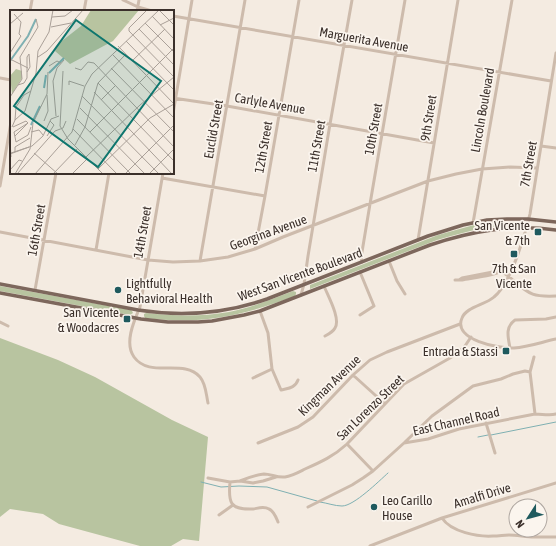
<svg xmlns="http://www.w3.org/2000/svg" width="556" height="546" font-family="'Asap Condensed',sans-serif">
	<rect width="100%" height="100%" fill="#f4ebe1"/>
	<path fill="#b8c4a0" d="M495 222H519L521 224 519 226 492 227 478 229 451 236 437 240 310 289V285L438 235 474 225Z
		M0 286 131 310 132 311 133 313 130 315 0 291Z
		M293 291 296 292V294L295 296C242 316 202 325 145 318L144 316V314L146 313C174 316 201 317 229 312 251 308 272 299 293 291Z
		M0 338 58 360 95 377 172 420 208 437 199 541 183 539 171 546H140L59 524 43 514 10 509 0 517Z"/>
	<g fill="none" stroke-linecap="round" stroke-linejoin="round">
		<path stroke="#7fb0b2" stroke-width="1" d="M491 435 556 422
			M478 437 488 435
			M201 482 221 487 239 486 267 487 317 501
			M320 502C327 503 335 506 342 506 354 506 379 481 388 473"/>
		<path stroke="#cdbbac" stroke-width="3" d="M123 0 138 7 152 11
			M30 11 32 0
			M84 11 86 0
			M137 11 139 0
			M173 16 551 81
			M556 53 530 214C525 235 511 283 494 297 485 305 466 307 462 318 452 340 500 349 514 348 528 347 542 342 556 339
			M0 78 11 80
			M173 98 227 106 434 143
			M173 114 192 0
			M541 146 556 148
			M163 173 140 307C134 321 124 343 134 357 150 379 183 358 200 377 206 384 206 394 208 403
			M162 178 265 196
			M0 186 11 122
			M473 223 512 0
			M0 232 148 260 173 262 200 261 228 257 255 249 283 237 428 181 456 174 482 169 510 167 537 168
			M418 240 458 0
			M255 249 265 196 299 0
			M96 250 109 173
			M200 261 245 0
			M389 261 397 281 405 294
			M362 262 361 258 370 204 405 0
			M360 272 374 306 360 315
			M455 280H462C473 278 493 276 502 271
			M459 280 462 278 498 271C505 272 508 276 514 281 530 295 534 297 556 296
			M324 286C328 296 341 319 335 328 333 332 329 334 325 336
			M35 290 56 173
			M301 295 304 284 308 256 330 124 352 0
			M260 311 268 333 272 369 281 390C289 388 295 388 298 380
			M0 322 8 326
			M510 348C508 337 505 327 515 320L546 319 556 317
			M534 357 530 372 535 414
			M353 375 385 404
			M253 378 272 369
			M486 423 495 453
			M405 442 432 416 473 386 501 379 513 374 525 371 530 372
			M258 443 298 427 313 417 353 375 370 360 387 352 460 324
			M347 444 373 471
			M208 478 230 482 240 481 253 483 263 481 276 477
			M240 481C247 478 256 475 264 474 271 474 277 478 285 477 292 476 299 472 305 469 321 462 334 456 347 444L404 384 450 358 461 350 465 346 471 337
			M230 482C228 503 230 510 253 509 259 508 264 506 269 509 274 511 276 517 278 522
			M308 507 352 485 363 478 373 471 404 443 428 439 459 429 535 414C542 414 550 416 556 414
			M219 515 233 505
			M442 518C451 532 478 537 493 536 499 536 504 535 509 535 517 535 526 537 534 537 541 537 549 537 556 537
			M370 546 442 518 556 483"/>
		<path stroke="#7d675c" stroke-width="3.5" d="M0 284 138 310C183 317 224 314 267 299L428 236 463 225 487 220 507 219H528L556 222
			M0 293 141 319 168 322H198L212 321 244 315 260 311 430 245C472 231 511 224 556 230"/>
	</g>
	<g fill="#1f5a5e" stroke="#fbf5ee" stroke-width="1.5">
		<rect x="534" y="228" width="8" height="8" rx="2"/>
		<rect x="510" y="250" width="8" height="8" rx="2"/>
		<circle cx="118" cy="290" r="4"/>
		<rect x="123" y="315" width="8" height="8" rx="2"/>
		<rect x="502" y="347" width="8" height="8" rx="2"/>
		<circle cx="374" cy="507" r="4"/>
	</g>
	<g text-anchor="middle" stroke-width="3.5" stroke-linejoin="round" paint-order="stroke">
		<g font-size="13" fill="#3b302b" stroke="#fbf5ee">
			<text transform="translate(364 39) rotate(10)" y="5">Marguerita Avenue</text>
			<text transform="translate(270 103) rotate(10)" y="5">Carlyle Avenue</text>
			<text transform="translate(482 110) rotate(-80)" y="5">Lincoln Boulevard</text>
			<text transform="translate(428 118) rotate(-81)" y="5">9th Street</text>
			<text transform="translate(213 129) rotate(-80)" y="5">Euclid Street</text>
			<text transform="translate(373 129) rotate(-80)" y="5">10th Street</text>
			<text transform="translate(316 146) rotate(-80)" y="5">11th Street</text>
			<text transform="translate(263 147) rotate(-80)" y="5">12th Street</text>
			<text transform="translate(528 164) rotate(-80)" y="5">7th Street</text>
			<text transform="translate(36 230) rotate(-80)" y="5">16th Street</text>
			<text transform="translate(142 232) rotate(-80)" y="5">14th Street</text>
			<text transform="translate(268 232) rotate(-20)" y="5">Georgina Avenue</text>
			<text transform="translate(300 274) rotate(-20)" y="5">West San Vicente Boulevard</text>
			<text transform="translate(329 385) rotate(-44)" y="5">Kingman Avenue</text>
			<text transform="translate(370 407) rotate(-44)" y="5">San Lorenzo Street</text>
			<text transform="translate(456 421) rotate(-13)" y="5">East Channel Road</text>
			<text transform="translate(482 495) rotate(-17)" y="5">Amalfi Drive</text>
		</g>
		<g font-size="13" fill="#3b302b" stroke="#fbf5ee" text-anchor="end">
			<text x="530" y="230">San Vicente<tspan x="530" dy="15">&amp; 7th</tspan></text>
			<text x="514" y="273" text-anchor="middle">7th &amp; San<tspan x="514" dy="15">Vicente</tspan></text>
			<text x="126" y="288" text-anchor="start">Lightfully<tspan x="126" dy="15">Behavioral Health</tspan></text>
			<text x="119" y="317">San Vicente<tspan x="119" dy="15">&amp; Woodacres</tspan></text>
			<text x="498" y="356">Entrada &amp; Stassi</text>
			<text x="382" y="505" text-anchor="start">Leo Carillo<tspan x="382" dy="15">House</tspan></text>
		</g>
	</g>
	<g transform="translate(10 10)">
		<rect width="164" height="164" fill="#f4ebe1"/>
		<path d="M81 0H129L103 31 60 54 45 41 48 34 71 16Z" fill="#b8c4a0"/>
		<path d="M6 59 12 61V68L2 84 0 66Z" fill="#b8c4a0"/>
		<path fill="none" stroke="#7fb0b2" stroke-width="2" d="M0 51 18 26 26 9M39 63 54 48M34 78 36 65M21 115 30 96"/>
		<path fill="none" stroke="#aaa098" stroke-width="1" d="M137 0 119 18V21L164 67M149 0 164 15M142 6 164 29M42 7 55 6 63 0M135 13 164 42M0 14 13 3M150 15 164 8M41 17 61 13M129 19 164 55M116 31 164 80M108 36 164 94M0 43 11 26 9 24 11 12 4 4M103 45 164 108M28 47 37 41 73 0M0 49 18 58M122 51 155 19M39 56 47 51 51 53M65 58 71 60 78 52 84 53 164 137M101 58 164 122M53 61 50 116 58 129 93 164M88 73 164 151M8 75 14 73 17 68V47L19 44 20 57 17 62M59 75V71L74 76M84 82 162 164M72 86 149 164M0 87 12 69 10 47 28 17 26 9M91 90 105 76M70 98 135 164M46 106 43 71 47 58 54 50M67 109 121 164M5 110 6 97 14 85 21 81M24 111 37 84 38 62M34 111 38 101 37 85M18 113 4 122 6 132 18 125 21 117M2 117 5 110 15 101 26 63 28 41 39 22 43 0M3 117 16 111 18 113M63 119 107 164M21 122 29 120 33 125M80 122 164 38M5 126 18 113M37 126 44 115 40 111M0 131 1 147M65 135 75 117 88 73 116 44M5 142V137L20 128M1 143 19 137M24 143 48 164M0 144 22 136 33 126 41 109 49 106M76 147 130 95 164 67M88 159 140 108 164 94M0 160 9 150 12 151M5 164 20 139 23 113M7 164 45 121 53 118 56 111M25 164 62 122 75 76 82 64 149 0M43 164 68 138M62 164 78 148M115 164 164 115M139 164 164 139"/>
		<path fill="#0f766e" fill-opacity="0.15" stroke="#0f766e" stroke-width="2" d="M66 10 151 71 88 157 4 96Z"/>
		<rect width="164" height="164" fill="none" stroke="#3b302b" stroke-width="2"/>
	</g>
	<g transform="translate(528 518) rotate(234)"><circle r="19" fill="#fbf5ee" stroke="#aea6a0"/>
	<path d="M0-3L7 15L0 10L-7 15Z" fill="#1f5a5e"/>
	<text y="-6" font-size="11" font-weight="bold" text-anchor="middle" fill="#3b302b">N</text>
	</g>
</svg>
